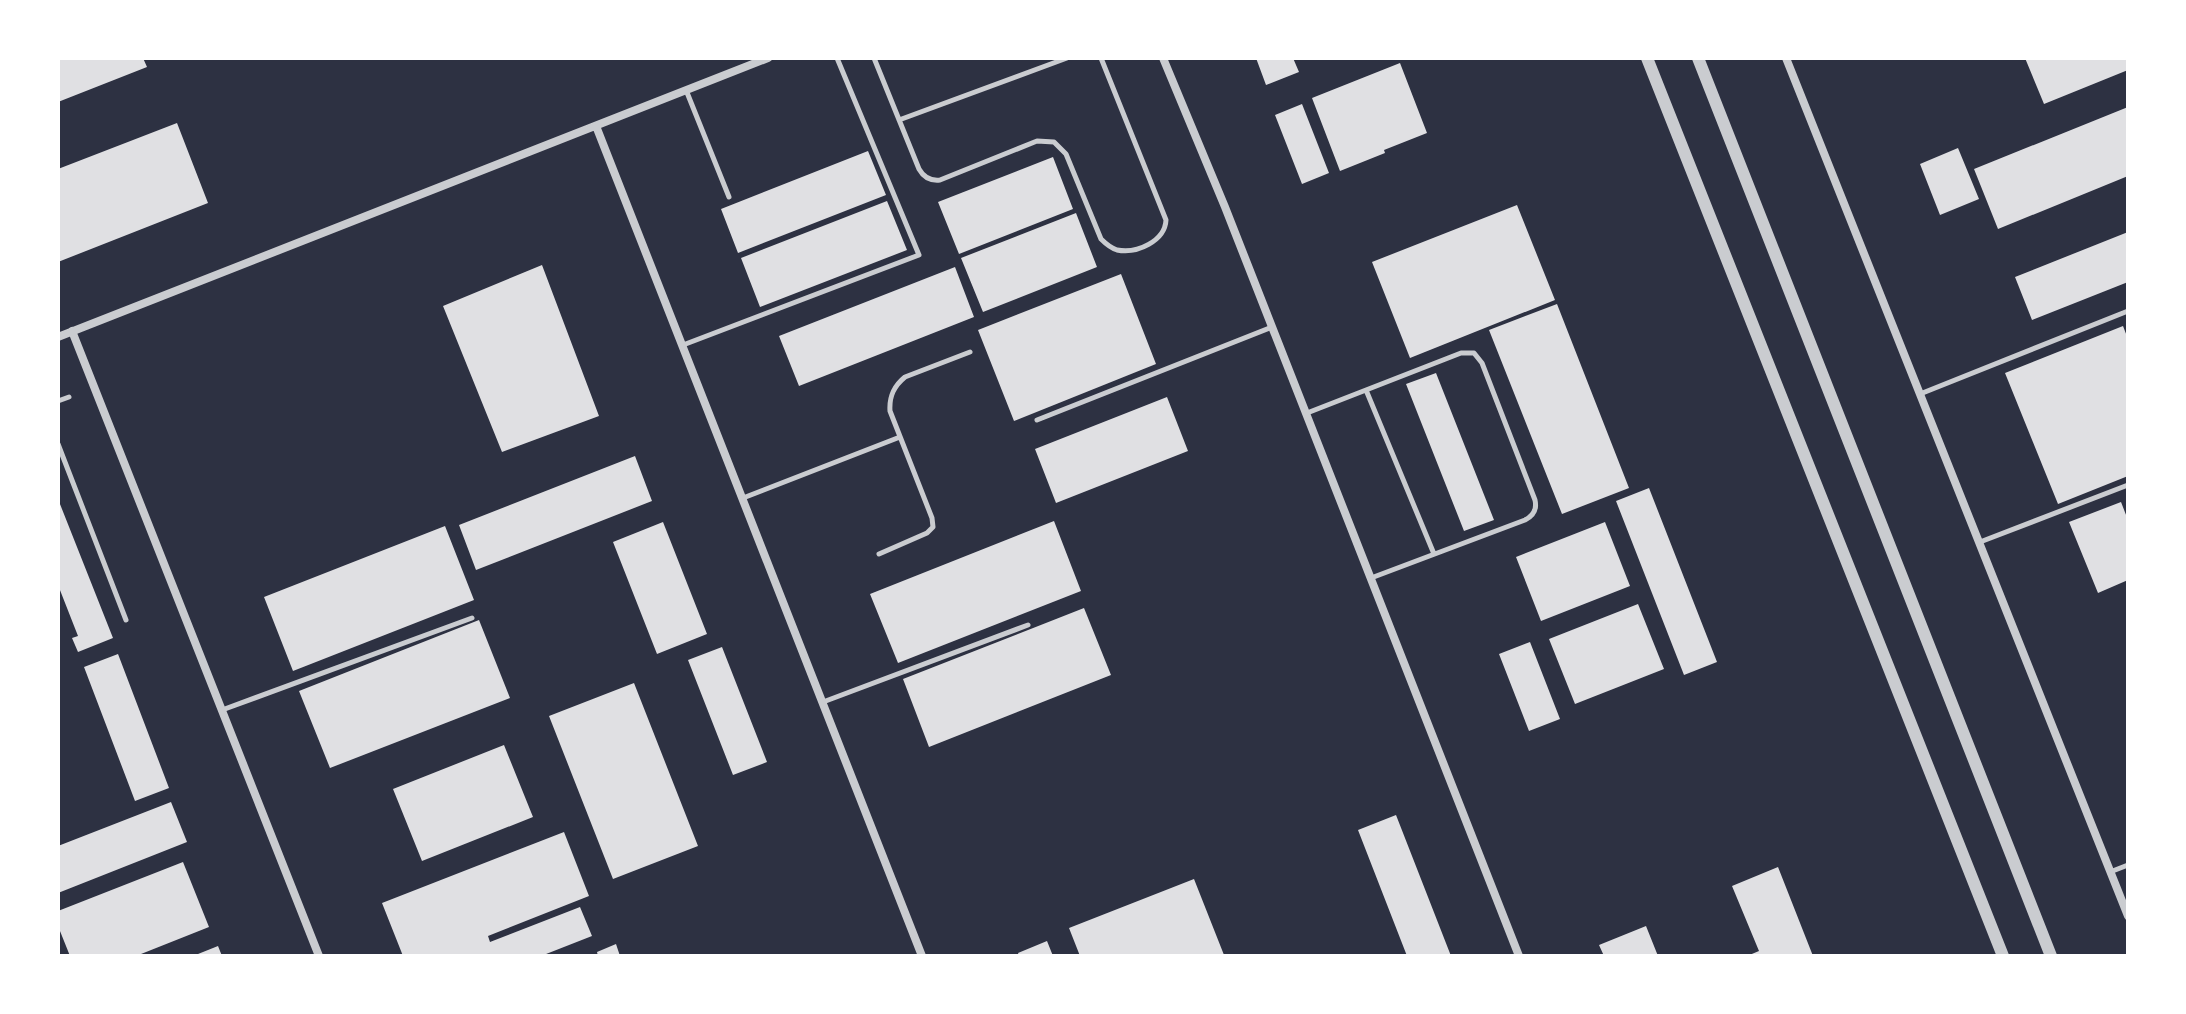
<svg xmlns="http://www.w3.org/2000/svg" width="2186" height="1014" font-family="'PT Sans Narrow',sans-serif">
	<rect width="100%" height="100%" fill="#2d3142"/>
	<path fill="#e0e0e3" d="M58 58H143L147 67 58 102Z
		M1256 58H1293L1299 72 1266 85Z
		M2025 58H2128V70L2044 104Z
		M1400 63 1427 133 1384 150 1385 153 1340 171 1312 98Z
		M1302 104 1329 173 1302 184 1275 115Z
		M2128 107V176L1998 229 1974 169Z
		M177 123 208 203 58 262V169Z
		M1958 148 1979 199 1940 215 1920 164Z
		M868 151 886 195 738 253 721 209Z
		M1053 157 1073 209 959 254 938 202Z
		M887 201 907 250 760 307 741 258Z
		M1517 205 1555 300 1410 358 1372 262Z
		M1076 213 1097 267 983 312 961 258Z
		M2128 232V282L2032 320 2015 277Z
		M542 265 599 416 502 452 443 306Z
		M955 267 974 317 799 386 779 336Z
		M1121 274 1156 364 1014 421 978 330Z
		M1557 304 1629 488 1562 514 1489 330Z
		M2123 326 2128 339V476L2058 504 2005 373Z
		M1436 373 1494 520 1464 531 1406 384Z
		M1167 397 1188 451 1056 503 1035 449Z
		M635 456 652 501 476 570 459 525Z
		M1649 488 1717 662 1684 675 1616 501Z
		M58 499 113 638 78 652 72 638 78 636 58 585Z
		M2121 502 2128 520V580L2098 593 2069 522Z
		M1054 521 1081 591 898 663 870 594Z
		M663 522 707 634 657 654 613 542Z
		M1605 522 1630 586 1541 621 1516 557Z
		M445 526 474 600 293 671 264 597Z
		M1638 604 1664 669 1575 704 1549 639Z
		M1084 608 1111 675 929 747 903 679Z
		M479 620 510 698 330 768 299 691Z
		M1530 642 1560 719 1529 731 1499 654Z
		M722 647 767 762 733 775 688 660Z
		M118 654 169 788 135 801 84 667Z
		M634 683 698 846 613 879 549 716Z
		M504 745 533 817 422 861 393 789Z
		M171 802 187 842 58 893V846Z
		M1396 815 1451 956H1407L1358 830Z
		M564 832 589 896 488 936 490 942 580 907 592 936 541 956H403L382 903Z
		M183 862 209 927 136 956H70L58 926V911Z
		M1778 867 1813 956H1747L1759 951 1732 886Z
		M1194 879 1224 955 1080 956 1069 928Z
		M1646 926 1658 956H1604L1599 945Z
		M1047 941 1053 956H1019L1018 953Z
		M616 944 620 956H598L597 952Z
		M218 946 222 956H193Z"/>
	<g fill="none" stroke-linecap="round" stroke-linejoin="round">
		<path stroke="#caccd0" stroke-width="5" d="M874 58 919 169C924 178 931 181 940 180L1037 141 1054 142 1066 154 1101 239C1106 244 1111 248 1117 250 1137 254 1165 241 1166 220L1101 58
			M686 90 729 197
			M899 120 1067 58
			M683 345 919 255 837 58
			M1366 390 1434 554
			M1920 394 2128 311
			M58 401 69 397
			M1307 413 1461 353H1474L1482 363 1535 500C1537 509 1533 516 1525 520L1371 578
			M1037 420 1272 327
			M58 444 126 620
			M743 498 900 437
			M1980 542 2128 485
			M879 554 927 533 933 527 932 518 890 411C889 396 894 386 905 377L970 352
			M823 702 1028 625
			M222 710 472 618
			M2110 872 2128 865"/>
		<path stroke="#caccd0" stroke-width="8" d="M1163 58 1225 207 1519 956
			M1786 58 2128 916
			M596 126 922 956
			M72 331 319 956
			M58 337 768 58"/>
		<path stroke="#caccd0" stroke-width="12" d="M1647 58 2003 956
			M1698 58 2051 956"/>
	</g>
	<rect width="2186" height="1014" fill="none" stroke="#ffffff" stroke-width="120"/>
</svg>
